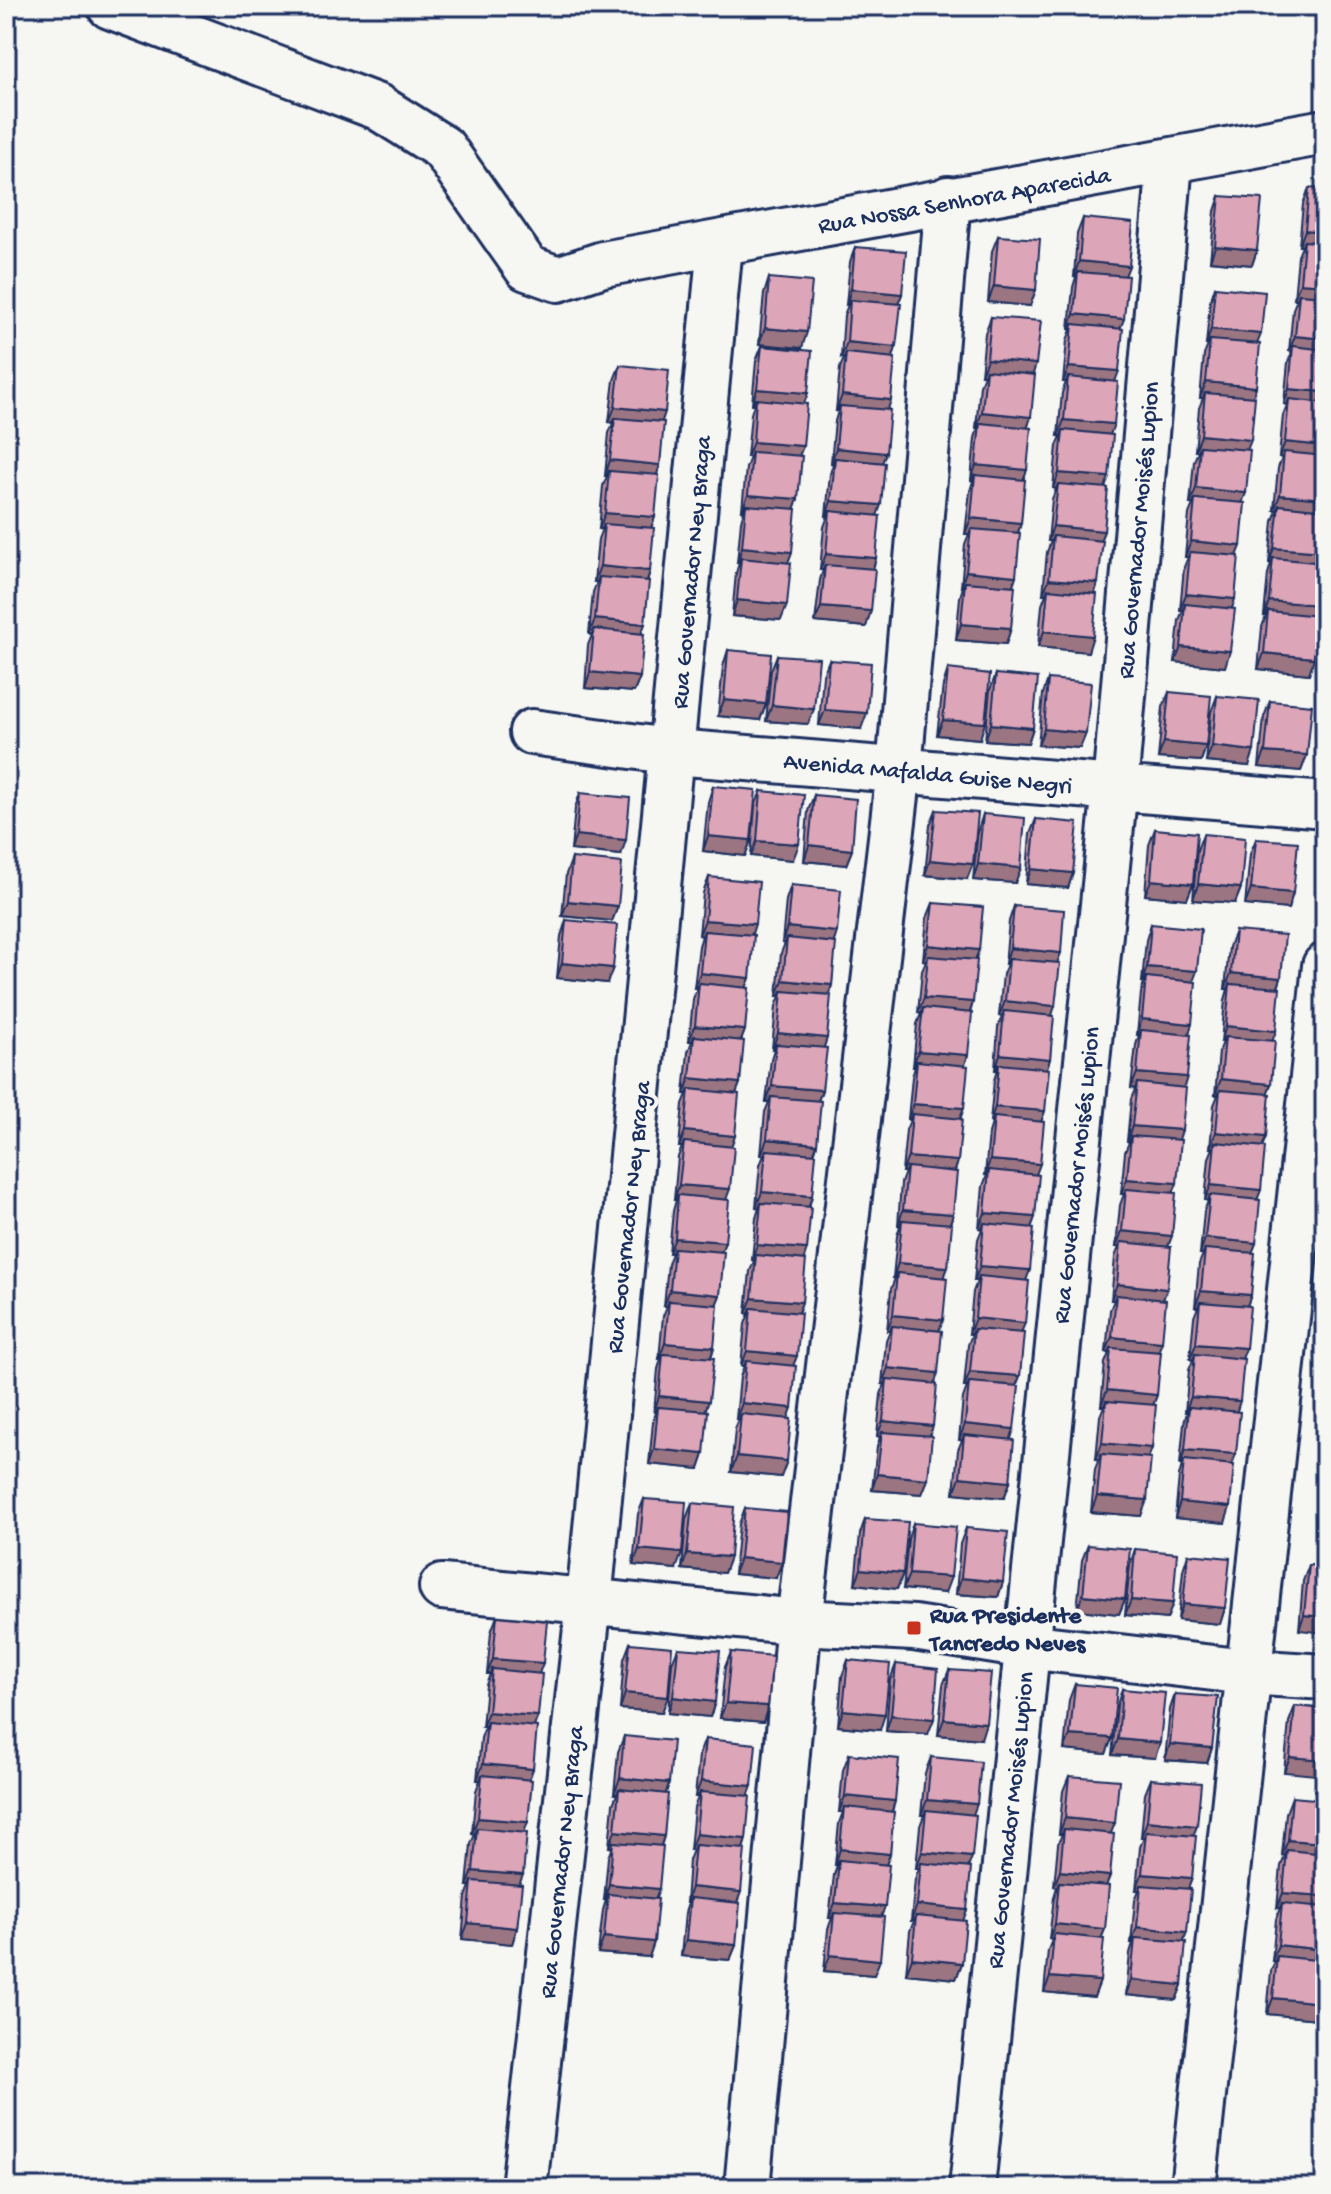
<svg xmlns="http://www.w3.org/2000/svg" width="1331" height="2194" font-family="'Gochi Hand',sans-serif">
	<rect width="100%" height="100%" fill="#f6f6f2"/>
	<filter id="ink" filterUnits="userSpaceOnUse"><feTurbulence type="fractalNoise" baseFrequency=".0125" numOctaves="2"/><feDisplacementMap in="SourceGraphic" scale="16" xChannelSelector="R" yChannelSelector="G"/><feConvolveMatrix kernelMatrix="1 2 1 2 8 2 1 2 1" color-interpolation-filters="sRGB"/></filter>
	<g filter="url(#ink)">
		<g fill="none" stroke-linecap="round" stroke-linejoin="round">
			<defs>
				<path id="minor" d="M110 6 378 107 443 148 527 268 558 279 603 264 1325 132
					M532 732 674 752 1325 805
					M442 1587 799 1622 914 1628 1026 1646 1247 1672 1325 1677
					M524 2188 589 1601 720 245
					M747 2188 799 1622 899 770 948 199
					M972 2188 1115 787 1170 162
					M1193 2188 1325 966"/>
			</defs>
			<use href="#minor" stroke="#1b2f5e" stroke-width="50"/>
			<use href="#minor" stroke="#f6f6f2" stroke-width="44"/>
		</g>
		<path fill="#be8e9e" stroke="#1b2f5e" stroke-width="2" d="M1309 188 1324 552 1320 563 1316 615 1309 674 1258 669 1262 627 1266 616H1264L1268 574 1271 564 1269 563 1273 521 1277 510H1274L1278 468 1282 458 1279 457 1283 415 1287 405 1284 404 1288 362 1292 352 1289 351 1293 309 1297 299H1294L1298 256 1302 246H1299L1303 204Z
			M1220 196 1257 250 1252 265 1210 261 1215 211Z
			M1083 218 1125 276 1105 488 1104 531 1100 540 1088 652 1038 647 1042 605 1046 594H1043L1047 552 1051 541H1048L1052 499 1056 489 1053 488 1057 446 1061 436H1058L1062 393 1066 382H1063L1067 340 1071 330 1069 329 1073 287 1076 277H1074L1077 234Z
			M998 236 1030 306 988 302 992 251Z
			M855 247 902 294 898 304 896 347 893 357 891 400 887 410 877 516 876 558 873 569 866 627 815 622 820 580 823 570H820L824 527 828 516H826L830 474 833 464 831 463 835 421 838 411H836L840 368 844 358H841L844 315 848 305H846L850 262Z
			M769 278 802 348 759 344 764 294Z
			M1215 287 1257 344 1232 609 1225 667 1175 662 1179 620 1183 610H1180L1184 567 1188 557H1185L1189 514 1193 504H1190L1194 461 1198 451H1195L1199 408 1203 398H1200L1204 355 1208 345H1206L1210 302Z
			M991 317 1033 374 1023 480 1021 523 1018 533 1013 586 1011 628 1006 644 956 640 960 597 963 587H961L965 544 969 534H965L970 491 973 481 971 480 975 438 978 428H976L980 385 984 375H981L985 333Z
			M762 346 804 403 803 446 799 456 798 499 794 509 781 620 732 616 736 573 739 563H737L741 521 744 510H742L746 468 750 457H747L751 414 754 404H752L756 361Z
			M620 365 662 422 660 465 656 475 655 517 651 528 650 571 647 581 641 634 640 677 634 692 585 688 588 645 592 635 589 634 593 592 597 582H594L598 539 602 529H599L603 486 607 476H605L609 433 613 423 609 422 614 380Z
			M728 650 766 704 760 720 718 716 723 666Z
			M777 655 808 724 766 721 771 670Z
			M829 660 861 729 819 725 823 675Z
			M948 669 980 739 937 735 943 685Z
			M996 674 1033 728 1028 743 985 740 990 690Z
			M1048 679 1086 733 1080 748 1038 745 1043 694Z
			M1169 692 1206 746 1201 761 1158 758 1163 707Z
			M1217 696 1249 766 1206 762 1211 712Z
			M1270 701 1307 755 1301 771 1259 767 1264 717Z
			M713 786 751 840 745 856 703 851 708 802Z
			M761 791 793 860 751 856 755 806Z
			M580 793 621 855 571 850 575 808Z
			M814 795 852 850 846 865 804 861 808 811Z
			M936 810 967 879 925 875 930 825Z
			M983 814 1015 883 973 880 978 830Z
			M1036 819 1073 873 1068 888 1026 884 1030 834Z
			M1155 829 1193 884 1187 899 1145 895 1149 845Z
			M1203 834 1241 888 1235 903 1193 900 1197 850Z
			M1256 839 1293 893 1288 909 1245 905 1250 854Z
			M572 858 618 906 612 921 562 916 566 874Z
			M709 877 752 935 750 978 746 987 745 1030 741 1041 740 1083 736 1093 726 1199 725 1242 721 1252 720 1295 716 1305 714 1347 711 1358 705 1411 704 1454 699 1469 649 1464 653 1422 656 1412H654L658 1369 661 1359H659L663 1316 667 1306H664L668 1264 672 1253H669L673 1211 676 1200H674L678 1157 682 1147H679L683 1104 687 1094H684L688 1052 692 1041H689L693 999 697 988H694L699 946 702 936 699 935 703 893Z
			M791 885 834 942 832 985 829 995 823 1048 822 1090 818 1101 817 1144 814 1154 812 1196 809 1207 807 1249 803 1259 802 1302 798 1313 788 1419 781 1477 731 1472 735 1429 739 1419H736L740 1377 744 1366H741L745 1324 749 1314 746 1313 750 1271 754 1261 752 1260 756 1218 759 1208 756 1207 760 1165 764 1155H761L765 1112 769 1102H766L771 1059 774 1049H772L776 1006 780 996H777L781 953 785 943H782L786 900Z
			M933 903 979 950 975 960 973 1002 970 1013 964 1066V1108L960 1119 958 1161 955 1171 953 1214 950 1224 948 1267 944 1277 929 1436 928 1479 922 1494 872 1490 877 1447 880 1437 877 1436 881 1394 885 1384H882L886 1341 890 1331H887L891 1289 895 1278H893L897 1236 900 1226 898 1225 901 1183 905 1172H902L906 1130 910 1120 908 1119 912 1077 915 1067H913L917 1024 921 1014 918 1013 922 971 926 961 923 960 927 918Z
			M1014 906 1057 963 1052 1016 1050 1059 1046 1069 1045 1111 1041 1122 1036 1175 1035 1217 1031 1228 1021 1333 1020 1376 1016 1386 1011 1439 1010 1482 1004 1498 954 1493 958 1450 962 1440H959L963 1398 967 1387H964L968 1345 972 1334H969L973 1292 977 1281H974L978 1239 982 1229 979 1228 983 1186 987 1175H985L989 1133 992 1123 990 1122 994 1080 997 1070H995L998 1027 1002 1017 999 1016 1003 974 1007 964H1005L1009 921Z
			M566 920 607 983 557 978 561 936Z
			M1151 924 1193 982 1184 1087 1182 1130 1178 1140 1177 1183 1173 1193 1158 1352 1157 1395 1153 1405 1152 1448 1148 1458 1141 1516 1091 1512 1095 1469 1099 1459H1096L1100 1416 1104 1406H1101L1105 1363 1109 1353 1106 1352 1110 1310 1114 1300H1111L1115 1257 1119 1247H1116L1120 1205 1124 1194H1121L1125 1152 1129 1142 1127 1141 1131 1099 1135 1089 1131 1088 1136 1045 1139 1035H1137L1141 993 1144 982H1142L1146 940Z
			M1235 931 1281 978 1278 988 1272 1041 1271 1084 1267 1094 1257 1200 1256 1243 1252 1253 1251 1295 1247 1306 1246 1348 1242 1358 1232 1465 1225 1523 1175 1518 1179 1476 1182 1465H1180L1184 1423 1187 1412H1185L1189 1370 1193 1360 1190 1359 1194 1317 1198 1307H1195L1199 1264 1203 1254H1200L1204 1211 1208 1201 1205 1200 1209 1158 1213 1148H1210L1214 1105 1218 1095H1215L1219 1052 1223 1042H1221L1225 1000 1228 989H1225L1229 947Z
			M1325 1450V1481L1322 1480Z
			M1325 1481V1534L1317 1533 1322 1491Z
			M644 1499 676 1569 633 1565 638 1514Z
			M692 1503 730 1557 724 1573 682 1569 686 1519Z
			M745 1508 776 1578 734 1574 739 1524Z
			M865 1519 903 1573 897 1589 855 1584 860 1534Z
			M913 1523 945 1593 903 1589 908 1539Z
			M966 1528 1003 1582 998 1597 956 1594 960 1544Z
			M1088 1545 1125 1599 1119 1614 1077 1610 1082 1560Z
			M1135 1549 1173 1603 1167 1619 1125 1615 1130 1565Z
			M1188 1554 1225 1608 1220 1624 1178 1620 1183 1570Z
			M1309 1565 1325 1566 1299 1630 1303 1581Z
			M497 1616 539 1674 519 1885 517 1928 512 1944 462 1939 466 1897 470 1886H467L471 1844 475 1834 472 1833 476 1791 480 1780H477L481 1738 485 1727H482L486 1685 490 1674H487L491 1632Z
			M630 1643 662 1712 620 1709 624 1659Z
			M678 1648 715 1702 710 1717 668 1713 672 1663Z
			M731 1652 768 1706 763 1722 720 1718 725 1667Z
			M848 1660 880 1730 838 1726 842 1676Z
			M896 1664 928 1734 886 1731 890 1680Z
			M949 1670 981 1739 938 1735 943 1685Z
			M1075 1684 1112 1738 1106 1754 1064 1750 1069 1700Z
			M1122 1689 1155 1758 1112 1755 1117 1705Z
			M1175 1694 1212 1748 1207 1763 1165 1760 1170 1709Z
			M1295 1706 1325 1709 1284 1772 1289 1722Z
			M624 1736 669 1783 666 1793 664 1836 661 1846 655 1899 654 1942 649 1957 598 1953 603 1910 606 1900H604L608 1857 612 1847H609L613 1804 617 1794H614L618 1752Z
			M705 1739 748 1796 746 1839 743 1849 737 1902 736 1945 730 1960 681 1956 685 1913 688 1903H686L689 1860 693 1850H690L694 1808 698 1797H695L699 1755Z
			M849 1754 895 1801 892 1812 890 1854 886 1864 874 1975 824 1971 828 1929 832 1918H829L834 1875 837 1865H835L839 1823 843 1812H839L843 1770Z
			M931 1757 973 1814 963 1920 962 1963 956 1979 906 1974 910 1931 914 1921H911L915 1879 919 1868H916L920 1826 924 1815H921L925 1773Z
			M1069 1776 1111 1833 1106 1886 1105 1929 1101 1939 1100 1981 1094 1997 1044 1992 1048 1950 1052 1940 1049 1939 1054 1897 1057 1887 1054 1886 1058 1844 1062 1834H1059L1063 1791Z
			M1151 1779 1193 1836 1192 1878 1188 1889 1183 1942 1182 1985 1176 2000 1126 1995 1130 1953 1133 1943H1131L1135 1900 1139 1890H1136L1140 1847 1144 1837H1141L1145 1794Z
			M1292 1797 1324 1961 1323 2003 1317 2019 1267 2014 1271 1971 1275 1961H1272L1276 1919 1280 1908H1277L1281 1866 1285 1856 1282 1855 1286 1813Z"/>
		<path fill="#9b7481" stroke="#1b2f5e" stroke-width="2" d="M1305 230 1325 232V248L1304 241 1302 246H1299Z
			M1215 246 1257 250 1252 265 1210 261Z
			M1079 261 1129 266 1123 281 1078 272 1076 277H1074Z
			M1300 283 1325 285V301L1299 294 1297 299H1294Z
			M994 286 1036 290 1030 306 988 302Z
			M851 289 902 294 896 309 850 300 848 305H846Z
			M1074 314 1124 319 1118 334 1073 324 1071 330 1069 329Z
			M765 328 807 332 802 348 759 344Z
			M1211 329 1261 334 1255 349 1210 340 1208 345H1206Z
			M1295 336 1325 339V355L1293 346 1292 352 1289 351Z
			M847 342 896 347 891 363 846 353 844 358H841Z
			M987 359 1036 364 1031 380 986 370 984 375H981Z
			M1069 367 1119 371 1113 387 1068 377 1066 382H1063Z
			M1206 382 1256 387 1251 403 1205 393 1203 398H1200Z
			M757 389 808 393 802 409 756 399 754 404H752Z
			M1289 389 1325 392V408L1289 399 1287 405 1284 404Z
			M842 395 891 400 886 415 840 406 838 411H836Z
			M615 407 665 412 660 427 615 418 613 423 609 422Z
			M982 412 1031 417 1026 432 980 423 978 428H976Z
			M1064 420 1114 424 1108 440 1063 430 1061 436H1058Z
			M1201 435 1251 440 1245 455 1200 446 1198 451H1195Z
			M753 442 803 446 797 461 752 452 750 457H747Z
			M1285 442 1325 446V462L1284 452 1282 458 1279 457Z
			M836 448 886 453 880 468 835 458 833 464 831 463Z
			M610 460 660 465 655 480 609 471 607 476H605Z
			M976 465 1027 470 1021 485 975 475 973 481 971 480Z
			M1059 473 1109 477 1103 493 1058 484 1056 489 1053 488Z
			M1196 488 1246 493 1240 508 1195 499 1193 504H1190Z
			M748 495 798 499 792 514 746 505 744 510H742Z
			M1280 495 1325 499V511L1279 505 1277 510H1274Z
			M831 501 881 505 875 521 830 511 828 516H826Z
			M605 513 655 517 649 533 604 524 602 529H599Z
			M971 518 1021 523 1016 538 971 529 969 534H965Z
			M1053 526 1104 531 1098 546 1053 536 1051 541H1048Z
			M1191 541 1241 546 1235 561 1190 552 1188 557H1185Z
			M742 547 792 552 786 568 741 558 739 563H737Z
			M1274 548 1324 552 1319 568 1273 558 1271 564 1269 563Z
			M826 554 876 558 871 574 825 565 823 570H820Z
			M600 566 650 571 645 587 599 577 597 582H594Z
			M966 571 1016 576 1011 591 965 582 963 587H961Z
			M1049 579 1098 583 1093 599 1048 589 1046 594H1043Z
			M1186 594 1235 599 1230 614 1185 604 1183 610H1180Z
			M737 600 787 605 781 620 732 616Z
			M1269 601 1320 605 1314 621 1268 611 1266 616H1264Z
			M821 607 871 611 866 627 815 622Z
			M595 619 645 624 639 639 594 629 592 635 589 634Z
			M961 624 1011 628 1006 644 956 640Z
			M1044 631 1093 636 1088 652 1038 647Z
			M1181 647 1230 651 1225 667 1175 662Z
			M1264 653 1314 658 1309 674 1258 669Z
			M590 672 640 677 634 692 585 688Z
			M724 700 766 704 760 720 718 716Z
			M772 705 814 709 808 724 766 721Z
			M825 710 867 713 861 729 819 725Z
			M943 720 985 723 980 739 937 735Z
			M991 724 1033 728 1028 743 985 740Z
			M1044 729 1086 733 1080 748 1038 745Z
			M1164 742 1206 746 1201 761 1158 758Z
			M1212 746 1254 751 1249 766 1206 762Z
			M1265 752 1307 755 1301 771 1259 767Z
			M576 835 626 840 621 855 571 850Z
			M708 836 751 840 745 856 703 851Z
			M757 841 799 844 793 860 751 856Z
			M809 845 852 850 846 865 804 861Z
			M930 860 973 864 967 879 925 875Z
			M978 864 1021 868 1015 883 973 880Z
			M1031 869 1073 873 1068 888 1026 884Z
			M1151 880 1193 884 1187 899 1145 895Z
			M1198 884 1241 888 1235 903 1193 900Z
			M1251 889 1293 893 1288 909 1245 905Z
			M568 901 618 906 612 921 562 916Z
			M705 920 755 924 750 940 704 931 702 936 699 935Z
			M787 927 837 932 832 948 787 938 785 943H782Z
			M928 945 979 950 973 965 928 956 926 961 923 960Z
			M1010 948 1061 953 1055 968 1009 959 1007 964H1005Z
			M562 963 613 968 607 983 557 978Z
			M1147 967 1197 971 1191 987 1146 977 1144 982H1142Z
			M700 973 750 978 744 993 699 983 697 988H694Z
			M1231 973 1281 978 1276 993 1230 984 1228 989H1225Z
			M783 980 832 985 827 1000 782 991 780 996H777Z
			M924 998 973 1002 968 1018 923 1008 921 1014 918 1013Z
			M1005 1001 1055 1006 1050 1021 1004 1011 1002 1017 999 1016Z
			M1142 1019 1192 1024 1187 1040 1141 1030 1139 1035H1137Z
			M695 1026 745 1030 739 1046 694 1036 692 1041H689Z
			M1226 1026 1276 1031 1270 1047 1225 1037 1223 1042H1221Z
			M778 1033 827 1038 822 1053 776 1044 774 1049H772Z
			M918 1051 968 1055 963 1071 917 1061 915 1067H913Z
			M1000 1054 1050 1059 1045 1074 999 1064 997 1070H995Z
			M1137 1073 1187 1077 1182 1093 1137 1083 1135 1089 1131 1088Z
			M690 1078 740 1083 734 1099 689 1089 687 1094H684Z
			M1221 1079 1271 1084 1265 1099 1220 1090 1218 1095H1215Z
			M772 1086 822 1090 816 1106 771 1097 769 1102H766Z
			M913 1104 964 1108 958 1124 912 1114 910 1120 908 1119Z
			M995 1107 1045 1111 1039 1127 994 1117 992 1123 990 1122Z
			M1132 1126 1182 1130 1177 1146 1131 1136 1129 1142 1127 1141Z
			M685 1131 735 1136 729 1152 684 1142 682 1147H679Z
			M1216 1132 1266 1137 1260 1152 1215 1142 1213 1148H1210Z
			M767 1139 817 1144 812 1159 766 1150 764 1155H761Z
			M908 1157 958 1161 953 1177 907 1167 905 1172H902Z
			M990 1160 1040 1164 1034 1180 989 1170 987 1175H985Z
			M1127 1179 1177 1183 1171 1198 1126 1189 1124 1194H1121Z
			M679 1185 730 1189 724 1205 678 1195 676 1200H674Z
			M1211 1185 1261 1190 1255 1205 1210 1195 1208 1201 1205 1200Z
			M762 1192 812 1196 807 1212 761 1203 759 1208 756 1207Z
			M903 1210 953 1214 948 1229 902 1220 900 1226 898 1225Z
			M985 1213 1035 1217 1029 1233 984 1223 982 1229 979 1228Z
			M1122 1231 1172 1236 1166 1252 1121 1242 1119 1247H1116Z
			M675 1238 725 1242 719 1257 674 1248 672 1253H669Z
			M1205 1238 1256 1243 1250 1258 1205 1249 1203 1254H1200Z
			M757 1245 807 1249 802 1265 756 1255 754 1261 752 1260Z
			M898 1263 948 1267 942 1283 897 1273 895 1278H893Z
			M980 1266 1030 1270 1024 1286 979 1276 977 1281H974Z
			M1117 1284 1167 1289 1161 1305 1116 1295 1114 1300H1111Z
			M670 1290 720 1295 714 1310 669 1301 667 1306H664Z
			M1201 1291 1251 1295 1245 1311 1200 1302 1198 1307H1195Z
			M752 1298 802 1302 796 1318 751 1308 749 1314 746 1313Z
			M893 1315 943 1320 937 1336 892 1326 890 1331H887Z
			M975 1318 1025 1323 1019 1338 974 1329 972 1334H969Z
			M1112 1337 1162 1342 1156 1357 1111 1348 1109 1353 1106 1352Z
			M665 1343 714 1347 709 1363 663 1354 661 1359H659Z
			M1196 1344 1246 1348 1240 1364 1195 1354 1193 1360 1190 1359Z
			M747 1351 797 1356 791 1371 746 1361 744 1366H741Z
			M888 1368 938 1373 933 1389 887 1379 885 1384H882Z
			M970 1372 1020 1376 1014 1391 969 1382 967 1387H964Z
			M1107 1390 1157 1395 1151 1410 1106 1401 1104 1406H1101Z
			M659 1396 709 1401 703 1416 658 1407 656 1412H654Z
			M1191 1397 1240 1401 1235 1417 1189 1407 1187 1412H1185Z
			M742 1403 792 1408 786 1424 741 1414 739 1419H736Z
			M883 1421 933 1426 927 1441 882 1432 880 1437 877 1436Z
			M965 1424 1014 1429 1009 1444 964 1435 962 1440H959Z
			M1102 1443 1152 1448 1146 1463 1101 1454 1099 1459H1096Z
			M654 1449 704 1454 699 1469 649 1464Z
			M1185 1450 1236 1454 1230 1470 1184 1460 1182 1465H1180Z
			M737 1456 787 1461 781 1477 731 1472Z
			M877 1474 928 1479 922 1494 872 1490Z
			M960 1477 1010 1482 1004 1498 954 1493Z
			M1097 1496 1147 1500 1141 1516 1091 1512Z
			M1180 1502 1230 1507 1225 1523 1175 1518Z
			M1323 1518H1325V1534L1317 1533Z
			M639 1549 682 1553 676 1569 633 1565Z
			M687 1554 730 1557 724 1573 682 1569Z
			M740 1558 782 1562 776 1578 734 1574Z
			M861 1569 903 1573 897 1589 855 1584Z
			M909 1574 951 1577 945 1593 903 1589Z
			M961 1578 1003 1582 998 1597 956 1594Z
			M1083 1595 1125 1599 1119 1614 1077 1610Z
			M1131 1600 1173 1603 1167 1619 1125 1615Z
			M1183 1604 1225 1608 1220 1624 1178 1620Z
			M1304 1615 1325 1617V1633L1299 1630Z
			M493 1659 543 1663 537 1679 492 1669 490 1674H487Z
			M625 1693 668 1697 662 1712 620 1709Z
			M673 1697 715 1702 710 1717 668 1713Z
			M726 1703 768 1706 763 1722 720 1718Z
			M843 1710 885 1714 880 1730 838 1726Z
			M488 1712 538 1716 532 1732 487 1722 485 1727H482Z
			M891 1715 934 1719 928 1734 886 1731Z
			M944 1719 986 1723 981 1739 938 1735Z
			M1070 1735 1112 1738 1106 1754 1064 1750Z
			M1118 1739 1160 1743 1155 1758 1112 1755Z
			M1170 1744 1212 1748 1207 1763 1165 1760Z
			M1290 1757 1325 1760V1776L1284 1772Z
			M483 1764 533 1769 527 1785 482 1775 480 1780H477Z
			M620 1778 669 1783 664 1799 619 1789 617 1794H614Z
			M701 1781 752 1786 746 1802 700 1792 698 1797H695Z
			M845 1796 895 1801 890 1817 844 1807 843 1812H839Z
			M927 1800 977 1804 971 1820 926 1810 924 1815H921Z
			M478 1818 528 1822 522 1838 477 1828 475 1834 472 1833Z
			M1065 1818 1115 1823 1109 1838 1064 1829 1062 1834H1059Z
			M1147 1821 1197 1826 1191 1841 1146 1832 1144 1837H1141Z
			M615 1831 664 1836 659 1851 613 1842 612 1847H609Z
			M696 1834 746 1839 741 1855 695 1845 693 1850H690Z
			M1288 1840 1325 1843V1859L1287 1850 1285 1856 1282 1855Z
			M840 1849 890 1854 884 1870 839 1860 837 1865H835Z
			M922 1852 972 1857 966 1873 921 1863 919 1868H916Z
			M473 1871 523 1875 517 1890 472 1881 470 1886H467Z
			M1060 1871 1110 1876 1104 1891 1059 1882 1057 1887 1054 1886Z
			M1142 1874 1192 1878 1186 1894 1141 1885 1139 1890H1136Z
			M609 1884 659 1889 653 1904 608 1894 606 1900H604Z
			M691 1887 741 1892 735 1908 690 1898 688 1903H686Z
			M1283 1893 1325 1896V1913L1282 1903 1280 1908H1277Z
			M835 1903 885 1907 879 1922 834 1913 832 1918H829Z
			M917 1905 967 1910 961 1926 916 1916 914 1921H911Z
			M468 1923 517 1928 512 1944 462 1939Z
			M1055 1924 1105 1929 1099 1944 1054 1934 1052 1940 1049 1939Z
			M1137 1927 1187 1932 1181 1947 1135 1938 1133 1943H1131Z
			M604 1937 654 1942 649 1957 598 1953Z
			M686 1940 736 1945 730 1960 681 1956Z
			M1278 1945 1325 1950V1959L1322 1966 1277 1956 1275 1961H1272Z
			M830 1955 880 1960 874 1975 824 1971Z
			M912 1958 962 1963 956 1979 906 1974Z
			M1050 1977 1100 1981 1094 1997 1044 1992Z
			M1131 1980 1182 1985 1176 2000 1126 1995Z
			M1273 1998 1323 2003 1317 2019 1267 2014Z"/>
		<path fill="#dda5b8" stroke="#1b2f5e" stroke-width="2" d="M1309 188 1325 189V232L1305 230Z
			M1220 196 1262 199 1257 250 1215 246Z
			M1083 218 1133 223 1129 266 1079 261Z
			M998 236 1040 239 1036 290 994 286Z
			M1304 241 1325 243V285L1300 283Z
			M855 247 906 251 902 294 851 289Z
			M1078 272 1128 276 1124 319 1074 314Z
			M769 278 812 282 807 332 765 328Z
			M1215 287 1265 292 1261 334 1211 329Z
			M1299 294 1325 296V339L1295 336Z
			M850 300 901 304 896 347 847 342Z
			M991 317 1041 321 1036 364 987 359Z
			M1073 324 1123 329 1119 371 1069 367Z
			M1210 340 1260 344 1256 387 1206 382Z
			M762 346 812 351 808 393 757 389Z
			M1293 346 1325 350V392L1289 389Z
			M846 353 895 358 891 400 842 395Z
			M620 365 669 370 665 412 615 407Z
			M986 370 1035 375 1031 417 982 412Z
			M1068 377 1118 382 1114 424 1064 420Z
			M1205 393 1255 397 1251 440 1201 435Z
			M756 399 807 404 803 446 753 442Z
			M1289 399 1325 403V446L1285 442Z
			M840 406 890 410 886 453 836 448Z
			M615 418 664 422 660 465 610 460Z
			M980 423 1031 428 1027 470 976 465Z
			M1063 430 1113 435 1109 477 1059 473Z
			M1200 446 1250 450 1246 493 1196 488Z
			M752 452 802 456 798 499 748 495Z
			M1284 452 1325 456V499L1280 495Z
			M835 458 885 463 881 505 831 501Z
			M609 471 659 475 655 517 605 513Z
			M975 475 1025 480 1021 523 971 518Z
			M1058 484 1108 488 1104 531 1053 526Z
			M1195 499 1245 503 1241 546 1191 541Z
			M746 505 796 509 792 552 742 547Z
			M1279 505 1325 510 1324 552 1274 548Z
			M830 511 880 516 876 558 826 554Z
			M604 524 654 528 650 571 600 566Z
			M971 529 1020 533 1016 576 966 571Z
			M1053 536 1103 541 1098 583 1049 579Z
			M1190 552 1239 556 1235 599 1186 594Z
			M741 558 791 563 787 605 737 600Z
			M1273 558 1324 563 1320 605 1269 601Z
			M825 565 875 569 871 611 821 607Z
			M599 577 649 581 645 624 595 619Z
			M965 582 1015 586 1011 628 961 624Z
			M1048 589 1097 594 1093 636 1044 631Z
			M1185 604 1235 609 1230 651 1181 647Z
			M1268 611 1319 616 1314 658 1264 653Z
			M594 629 644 634 640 677 590 672Z
			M728 650 771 654 766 704 724 700Z
			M777 655 819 658 814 709 772 705Z
			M829 660 871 663 867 713 825 710Z
			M948 669 990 674 985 723 943 720Z
			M996 674 1038 678 1033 728 991 724Z
			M1048 679 1091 683 1086 733 1044 729Z
			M1169 692 1211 696 1206 746 1164 742Z
			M1217 696 1259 700 1254 751 1212 746Z
			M1270 701 1312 705 1307 755 1265 752Z
			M713 786 756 790 751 840 708 836Z
			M761 791 804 795 799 844 757 841Z
			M580 793 630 798 626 840 576 835Z
			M814 795 856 799 852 850 809 845Z
			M936 810 978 813 973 864 930 860Z
			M983 814 1025 818 1021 868 978 864Z
			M1036 819 1078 823 1073 873 1031 869Z
			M1155 829 1197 833 1193 884 1151 880Z
			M1203 834 1245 838 1241 888 1198 884Z
			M1256 839 1298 842 1293 893 1251 889Z
			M572 858 622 863 618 906 568 901Z
			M709 877 759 882 755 924 705 920Z
			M791 885 841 890 837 932 787 927Z
			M933 903 983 907 979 950 928 945Z
			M1014 906 1064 910 1061 953 1010 948Z
			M566 920 617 925 613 968 562 963Z
			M1151 924 1201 929 1197 971 1147 967Z
			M704 931 754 935 750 978 700 973Z
			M1235 931 1285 935 1281 978 1231 973Z
			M787 938 836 943 832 985 783 980Z
			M928 956 977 960 973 1002 924 998Z
			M1009 959 1060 963 1055 1006 1005 1001Z
			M1146 977 1196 982 1192 1024 1142 1019Z
			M699 983 749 988 745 1030 695 1026Z
			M1230 984 1280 988 1276 1031 1226 1026Z
			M782 991 831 995 827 1038 778 1033Z
			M923 1008 972 1013 968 1055 918 1051Z
			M1004 1011 1054 1016 1050 1059 1000 1054Z
			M1141 1030 1191 1035 1187 1077 1137 1073Z
			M694 1036 744 1041 740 1083 690 1078Z
			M1225 1037 1275 1041 1271 1084 1221 1079Z
			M776 1044 827 1048 822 1090 772 1086Z
			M917 1061 968 1066 964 1108 913 1104Z
			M999 1064 1049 1069 1045 1111 995 1107Z
			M1137 1083 1186 1088 1182 1130 1132 1126Z
			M689 1089 739 1094 735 1136 685 1131Z
			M1220 1090 1270 1094 1266 1137 1216 1132Z
			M771 1097 821 1101 817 1144 767 1139Z
			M912 1114 962 1119 958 1161 908 1157Z
			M994 1117 1044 1122 1040 1164 990 1160Z
			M1131 1136 1181 1140 1177 1183 1127 1179Z
			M684 1142 734 1147 730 1189 679 1185Z
			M1215 1142 1265 1147 1261 1190 1211 1185Z
			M766 1150 816 1154 812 1196 762 1192Z
			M907 1167 957 1172 953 1214 903 1210Z
			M989 1170 1039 1175 1035 1217 985 1213Z
			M1126 1189 1176 1193 1172 1236 1122 1231Z
			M678 1195 729 1200 725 1242 675 1238Z
			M1210 1195 1260 1200 1256 1243 1205 1238Z
			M761 1203 811 1207 807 1249 757 1245Z
			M902 1220 952 1224 948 1267 898 1263Z
			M984 1223 1034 1228 1030 1270 980 1266Z
			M1121 1242 1171 1247 1167 1289 1117 1284Z
			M674 1248 724 1252 720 1295 670 1290Z
			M1205 1249 1255 1253 1251 1295 1201 1291Z
			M756 1255 806 1260 802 1302 752 1298Z
			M897 1273 947 1278 943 1320 893 1315Z
			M979 1276 1029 1281 1025 1323 975 1318Z
			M1116 1295 1166 1300 1162 1342 1112 1337Z
			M669 1301 718 1305 714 1347 665 1343Z
			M1200 1302 1250 1306 1246 1348 1196 1344Z
			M751 1308 801 1313 797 1356 747 1351Z
			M892 1326 942 1331 938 1373 888 1368Z
			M974 1329 1024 1333 1020 1376 970 1372Z
			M1111 1348 1161 1352 1157 1395 1107 1390Z
			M663 1354 714 1358 709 1401 659 1396Z
			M1195 1354 1244 1359 1240 1401 1191 1397Z
			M746 1361 796 1366 792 1408 742 1403Z
			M887 1379 937 1384 933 1426 883 1421Z
			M969 1382 1019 1386 1014 1429 965 1424Z
			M1106 1401 1156 1405 1152 1448 1102 1443Z
			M658 1407 708 1411 704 1454 654 1449Z
			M1189 1407 1240 1412 1236 1454 1185 1450Z
			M741 1414 791 1419 787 1461 737 1456Z
			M882 1432 932 1436 928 1479 877 1474Z
			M964 1435 1014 1440 1010 1482 960 1477Z
			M1101 1454 1151 1458 1147 1500 1097 1496Z
			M1184 1460 1234 1465 1230 1507 1180 1502Z
			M1325 1496V1518H1323Z
			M644 1499 686 1502 682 1553 639 1549Z
			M692 1503 734 1507 730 1557 687 1554Z
			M745 1508 787 1512 782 1562 740 1558Z
			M865 1519 908 1522 903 1573 861 1569Z
			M913 1523 956 1527 951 1577 909 1574Z
			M966 1528 1008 1532 1003 1582 961 1578Z
			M1088 1545 1130 1549 1125 1599 1083 1595Z
			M1135 1549 1177 1553 1173 1603 1131 1600Z
			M1188 1554 1230 1558 1225 1608 1183 1604Z
			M1309 1565 1325 1566V1617L1304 1615Z
			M497 1616 547 1621 543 1663 493 1659Z
			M630 1643 672 1647 668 1697 625 1693Z
			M678 1648 720 1651 715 1702 673 1697Z
			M731 1652 773 1656 768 1706 726 1703Z
			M848 1660 890 1664 885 1714 843 1710Z
			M896 1664 938 1669 934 1719 891 1715Z
			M492 1669 542 1674 538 1716 488 1712Z
			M949 1670 991 1673 986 1723 944 1719Z
			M1075 1684 1117 1688 1112 1738 1070 1735Z
			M1122 1689 1165 1693 1160 1743 1118 1739Z
			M1175 1694 1218 1697 1212 1748 1170 1744Z
			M1295 1706 1325 1709V1760L1290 1757Z
			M487 1722 537 1727 533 1769 483 1764Z
			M624 1736 673 1741 669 1783 620 1778Z
			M705 1739 756 1744 752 1786 701 1781Z
			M849 1754 899 1759 895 1801 845 1796Z
			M931 1757 981 1762 977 1804 927 1800Z
			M482 1775 532 1780 528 1822 478 1818Z
			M1069 1776 1119 1780 1115 1823 1065 1818Z
			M1151 1779 1201 1783 1197 1826 1147 1821Z
			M619 1789 668 1794 664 1836 615 1831Z
			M700 1792 750 1796 746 1839 696 1834Z
			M1292 1797 1325 1800V1843L1288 1840Z
			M844 1807 894 1812 890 1854 840 1849Z
			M926 1810 976 1815 972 1857 922 1852Z
			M477 1828 527 1833 523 1875 473 1871Z
			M1064 1829 1114 1834 1110 1876 1060 1871Z
			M1146 1832 1196 1836 1192 1878 1142 1874Z
			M613 1842 663 1846 659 1889 609 1884Z
			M695 1845 745 1849 741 1892 691 1887Z
			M1287 1850 1325 1854V1896L1283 1893Z
			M839 1860 889 1865 885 1907 835 1903Z
			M921 1863 971 1868 967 1910 917 1905Z
			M472 1881 522 1885 517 1928 468 1923Z
			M1059 1882 1109 1886 1105 1929 1055 1924Z
			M1141 1885 1191 1889 1187 1932 1137 1927Z
			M608 1894 658 1899 654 1942 604 1937Z
			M690 1898 740 1903 736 1945 686 1940Z
			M1282 1903 1325 1907V1950L1278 1945Z
			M834 1913 884 1917 880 1960 830 1955Z
			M916 1916 966 1921 962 1963 912 1958Z
			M1054 1934 1104 1939 1100 1981 1050 1977Z
			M1135 1938 1186 1942 1182 1985 1131 1980Z
			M1277 1956 1325 1961V1981L1323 2003 1273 1998Z"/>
	</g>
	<rect fill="#c8321e" stroke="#f6f6f2" stroke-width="3" x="906" y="1620" width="16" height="16" rx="4"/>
	<g text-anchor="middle" stroke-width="8" stroke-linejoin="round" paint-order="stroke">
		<g font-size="24" fill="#1b2f5e" stroke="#f6f6f2">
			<text transform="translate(964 199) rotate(-10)" y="8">Rua Nossa Senhora Aparecida</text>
			<text transform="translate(1137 530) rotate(-85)" y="8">Rua Governador Moisés Lupion</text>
			<text transform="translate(690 572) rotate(-85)" y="8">Rua Governador Ney Braga</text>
			<text transform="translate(928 772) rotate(5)" y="8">Avenida Mafalda Guise Negri</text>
			<text transform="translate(1075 1175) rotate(-84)" y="8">Rua Governador Moisés Lupion</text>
			<text transform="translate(627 1217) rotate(-84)" y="8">Rua Governador Ney Braga</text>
			<text transform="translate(1009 1820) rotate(-84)" y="8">Rua Governador Moisés Lupion</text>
			<text transform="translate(560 1862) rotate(-84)" y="8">Rua Governador Ney Braga</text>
		</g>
		<g font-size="24" font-weight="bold" fill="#1b2f5e" stroke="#f6f6f2" text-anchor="start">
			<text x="930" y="1622">Rua Presidente<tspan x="930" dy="28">Tancredo Neves</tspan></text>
		</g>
	</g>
	<rect width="1331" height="2194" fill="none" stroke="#f6f6f2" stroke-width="32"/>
	<rect x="16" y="16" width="1299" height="2162" fill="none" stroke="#1b2f5e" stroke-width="3" filter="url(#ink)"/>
</svg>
